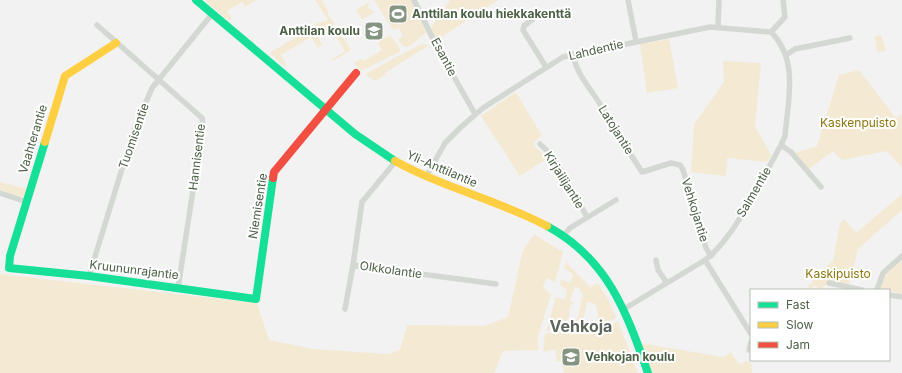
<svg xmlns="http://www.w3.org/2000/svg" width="902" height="373" font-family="Inter,sans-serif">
	<rect width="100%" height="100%" fill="#f2f2f2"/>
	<path fill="#f4ead4" d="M207 0H256L245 7 242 2 227 11 232 18 229 21 205 1Z
		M315 0H322L328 11V14L351 50 333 61 332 59 345 51 330 27 317 35 321 43 324 42 318 48 311 37 281 55 287 66 285 67 270 53 318 23 326 21 327 18Z
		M374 0H411L428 31 410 46 404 47 398 40 403 36 399 28 393 30Z
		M450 0H498L437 40 431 28Z
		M369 2 368 8 375 12 362 20 356 10Z
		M390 35 399 46 400 52 361 71 354 63 361 58 364 61 382 50 378 44 380 41Z
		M881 35 886 51 877 52 875 36Z
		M669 39 678 88 647 93 640 44Z
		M426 44 431 47 429 48 428 46 385 73 387 74 377 80H374L365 74 419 45Z
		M723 61 761 63 755 126 771 155 767 162 727 158 726 176 691 172 694 124 724 82Z
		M859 70 896 118 902 114V168L887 151 842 160 833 151 809 169 795 153 817 146 839 75Z
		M516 92 542 136 534 142V146L548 158 520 176 481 116Z
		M0 182 27 189 25 198 0 190Z
		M902 194V210L858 249 848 289 826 285 819 290 815 285 809 290H804L813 282 811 279 833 261 840 223 844 219 856 233Z
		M534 234 563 252 555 282 546 278 543 287 551 295 538 336V350L503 351 494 373H0V274L257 303 269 340 314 349 388 354 400 350 407 325 484 326 508 317 523 250Z
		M902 259V294L883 290 881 287 886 274Z
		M566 262 590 287 598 283 608 299 616 318 595 328 598 315 596 304 587 302 583 322 588 324 590 329 567 328 578 317 583 293 580 292V288L575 287 570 301 574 302 570 306 569 317 562 327 546 331 556 297 565 300 567 290 560 285 561 279 570 283 573 274 564 268Z
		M618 321 638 373H564L559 350 561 361H557L555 349 543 352 545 334 567 330 589 332 600 329Z
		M640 343 723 357 731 352 739 364 746 361 752 364V373H652Z"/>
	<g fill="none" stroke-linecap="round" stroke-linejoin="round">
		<path stroke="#d3d8d2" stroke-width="5.5" d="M414 0 436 45 475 114
			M628 0 636 41
			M535 17 524 26 523 30 546 67
			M97 25 202 118 203 125 178 288
			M718 27 719 0
			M771 32 785 17 783 0
			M573 54C576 72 586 83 596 98 612 122 626 148 642 172L671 163 680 165 683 170 706 248 711 256
			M786 55 795 49 850 38
			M540 144C558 159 575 196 587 217
			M781 145 791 152 821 187
			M395 162 362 202 353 265 496 284
			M426 177 445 143 461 127 483 108 563 57 710 27 771 32C799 60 788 100 785 136L781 145C763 177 734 239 705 260L624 309
			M0 193 27 202
			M564 235 570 228 616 200
			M656 260 658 270 667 283
			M705 260 751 334
			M89 276 134 130 152 88 212 14
			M829 283 862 290
			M877 290 883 273 902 256
			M889 295 902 297
			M345 309 353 265
			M749 350 751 342"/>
		<path stroke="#16e098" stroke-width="8" d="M196 0 355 134 395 161
			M45 142 10 256 9 268 89 276 256 299 273 178
			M547 226C608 259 626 311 648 373"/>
		<path stroke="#ffcf43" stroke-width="8" d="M45 142 65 76 116 43
			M395 161C444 188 498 200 547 226"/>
		<path stroke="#f24e42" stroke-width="8" d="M273 178 274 172 356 73"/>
	</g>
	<defs>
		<symbol id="stadium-square" viewBox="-11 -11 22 22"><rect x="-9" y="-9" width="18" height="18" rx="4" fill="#869482" stroke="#fff"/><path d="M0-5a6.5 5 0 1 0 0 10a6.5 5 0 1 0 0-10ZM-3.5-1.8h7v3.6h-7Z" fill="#fff"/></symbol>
		<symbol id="school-square" viewBox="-11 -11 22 22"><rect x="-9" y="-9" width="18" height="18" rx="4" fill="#869482" stroke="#fff"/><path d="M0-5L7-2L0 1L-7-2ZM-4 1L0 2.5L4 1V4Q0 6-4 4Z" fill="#fff"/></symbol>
	</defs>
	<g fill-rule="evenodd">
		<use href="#stadium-square" x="387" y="3" width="22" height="22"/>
		<use href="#school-square" x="363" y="20" width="22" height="22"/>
		<use href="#school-square" x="560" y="346" width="22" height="22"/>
	</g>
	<g text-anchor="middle" stroke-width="4" stroke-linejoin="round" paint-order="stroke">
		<g font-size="12" font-weight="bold" fill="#4c6146" stroke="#fff" text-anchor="start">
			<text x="412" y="18">Anttilan koulu hiekkakenttä</text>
			<text x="360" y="35" text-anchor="end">Anttilan koulu</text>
			<text x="585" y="361">Vehkojan koulu</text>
		</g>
		<g font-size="12" fill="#4c6146" stroke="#fff">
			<text transform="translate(596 50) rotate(-13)" y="4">Lahdentie</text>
			<text transform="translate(444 57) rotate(62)" y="4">Esantie</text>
			<text transform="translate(616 130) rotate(58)" y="4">Latojantie</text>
			<text transform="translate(134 136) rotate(-71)" y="4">Tuomisentie</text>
			<text transform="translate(33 139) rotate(-73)" y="4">Vaahterantie</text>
			<text transform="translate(197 157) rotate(-83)" y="4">Hannisentie</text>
			<text transform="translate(442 169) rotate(23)" y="4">Yli-Anttilantie</text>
			<text transform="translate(564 180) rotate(58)" y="4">Kirjailijantie</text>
			<text transform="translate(754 192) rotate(-60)" y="4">Salmentie</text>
			<text transform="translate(258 206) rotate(-81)" y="4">Niemisentie</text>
			<text transform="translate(695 210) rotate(73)" y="4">Vehkojantie</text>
			<text transform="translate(134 270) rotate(7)" y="4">Kruununrajantie</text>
			<text transform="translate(391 270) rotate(8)" y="4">Olkkolantie</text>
		</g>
		<g font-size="12" fill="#8c750d" stroke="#fff">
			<text x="858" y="127">Kaskenpuisto</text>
			<text x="838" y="278">Kaskipuisto</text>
		</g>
		<g font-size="16" font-weight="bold" fill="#5e675c" stroke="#fff">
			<text x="581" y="332">Vehkoja</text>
		</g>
	</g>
	<rect x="750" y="289" width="140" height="72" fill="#ffffff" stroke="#b7c0b5"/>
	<rect x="758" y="302" width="20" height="6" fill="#16e098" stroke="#b7c0b5"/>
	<text x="786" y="309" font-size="12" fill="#4c6146">Fast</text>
	<rect x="758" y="322" width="20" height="6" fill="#ffcf43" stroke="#b7c0b5"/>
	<text x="786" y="329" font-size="12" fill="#4c6146">Slow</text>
	<rect x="758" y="342" width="20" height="6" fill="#f24e42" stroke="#b7c0b5"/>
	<text x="786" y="349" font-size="12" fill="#4c6146">Jam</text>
</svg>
